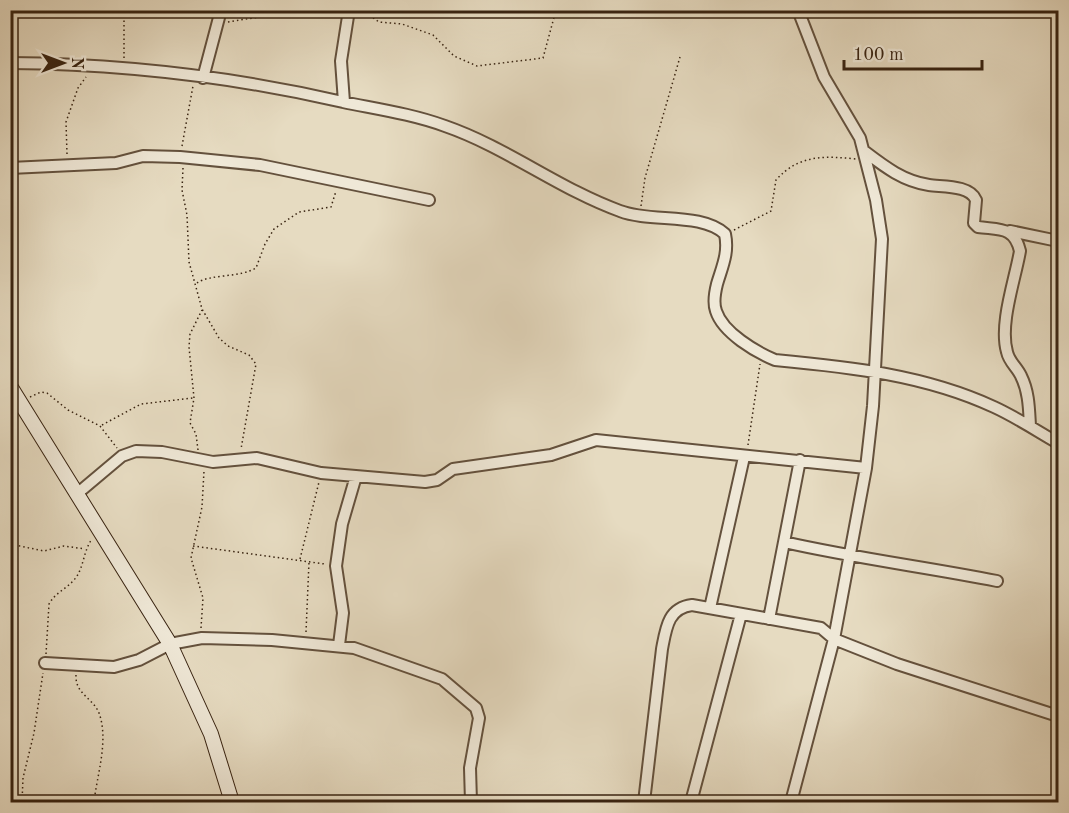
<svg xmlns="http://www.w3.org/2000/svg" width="1069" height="813" font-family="'Old Standard TT',serif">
	<rect width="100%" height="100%" fill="#e6dbc1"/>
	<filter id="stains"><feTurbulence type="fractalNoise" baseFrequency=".00333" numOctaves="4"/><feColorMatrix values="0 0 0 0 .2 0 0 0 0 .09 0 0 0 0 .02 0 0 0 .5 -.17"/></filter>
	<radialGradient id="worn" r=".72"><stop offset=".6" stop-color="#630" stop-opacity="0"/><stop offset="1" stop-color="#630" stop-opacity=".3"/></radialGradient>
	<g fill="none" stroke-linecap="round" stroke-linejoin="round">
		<defs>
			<path id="street" d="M10 63C122 64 235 77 343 102 377 109 412 114 445 126 506 147 559 189 620 211 651 223 701 212 725 234 729 253 722 267 717 284 715 292 713 303 716 311 723 333 756 352 775 360 850 367 925 375 994 407 1016 417 1037 431 1058 443
				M203 78 221 10
				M344 102 341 61 349 10
				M864 151C885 167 903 181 929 185 943 187 970 185 976 200L974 223 978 227C999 230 1014 226 1020 251 1015 280 999 324 1007 352 1009 362 1017 367 1021 376 1029 392 1029 409 1030 426
				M10 168 116 163 143 156 180 157 260 165 429 200
				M1010 231 1058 241
				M78 493 122 456 136 451 162 452 213 462 257 458 321 473 425 482 437 480 453 469 551 455 596 440 866 468
				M784 542C854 558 926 567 997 581
				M710 608 744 457
				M769 619 800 460
				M339 645 343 613 336 566 342 524 356 476
				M45 663 114 667 139 660 170 644 202 638 272 640 354 648 442 679 476 708 479 718 470 768 471 802
				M644 802 662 649C666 628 668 608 692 605L821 628 834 639 897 664 1058 716
				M691 802 741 614
				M791 802 834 639 866 468 873 406 882 239 876 200 860 138 824 77 798 10"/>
			<path id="secondary" d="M10 386 170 644 211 734 232 802"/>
		</defs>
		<use href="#street" stroke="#64513d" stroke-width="14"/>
		<use href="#secondary" stroke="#382311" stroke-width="16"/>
		<path stroke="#382311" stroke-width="1.5" stroke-dasharray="1.5 3" stroke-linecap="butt" d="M362 10 379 22 402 24 433 35 454 56 477 66 543 58 556 10
			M265 16V10
			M228 22 302 10
			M124 58V10
			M182 146 193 86
			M67 154 66 122 78 88 86 77
			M183 168 182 190 187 215 189 262 202 309 219 338 228 346 249 355 256 364 241 449
			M641 206 645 178 680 57
			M734 230 771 211 776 180C799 154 826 156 856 159
			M197 283C209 274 239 278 256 268L265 244 274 229 299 212 331 207 336 191
			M30 397 41 392 47 393 68 410 100 426 117 448
			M102 425 141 404 193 398
			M748 445 760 364
			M198 450 196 434 190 423 194 398 189 347 190 334 202 310
			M10 544 44 551 64 546 85 549
			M193 546 325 564
			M300 559 319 482
			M201 628 203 598 191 558 202 507 204 471
			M306 632 309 562
			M46 654 49 604C55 593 66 589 74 580 84 569 83 551 92 539
			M76 675C75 694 93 698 99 713 109 740 97 775 94 802
			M12 802 21 800
			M22 802 23 778 34 733 43 673"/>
		<use href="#street" stroke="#efe8d7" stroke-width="10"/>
		<use href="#secondary" stroke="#efe8d7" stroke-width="14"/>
	</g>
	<rect width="1069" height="813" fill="none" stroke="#e6dbc1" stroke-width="36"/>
	<rect x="12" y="12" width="1045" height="789" fill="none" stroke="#382311" stroke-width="3"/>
	<rect x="18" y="18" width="1033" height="777" fill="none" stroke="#382311" stroke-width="1.5"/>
	<g transform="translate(63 63) rotate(90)" stroke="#efe8d7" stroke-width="4.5" paint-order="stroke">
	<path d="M0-4.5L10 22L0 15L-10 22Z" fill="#382311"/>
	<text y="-9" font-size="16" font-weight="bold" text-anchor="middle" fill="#382311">N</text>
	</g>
	<path d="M844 60v9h138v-9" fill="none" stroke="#382311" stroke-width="3"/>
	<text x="853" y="60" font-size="18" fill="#382311" stroke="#efe8d7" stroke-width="4.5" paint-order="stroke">100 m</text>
	<rect width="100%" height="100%" filter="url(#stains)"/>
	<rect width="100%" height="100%" fill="url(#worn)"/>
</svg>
